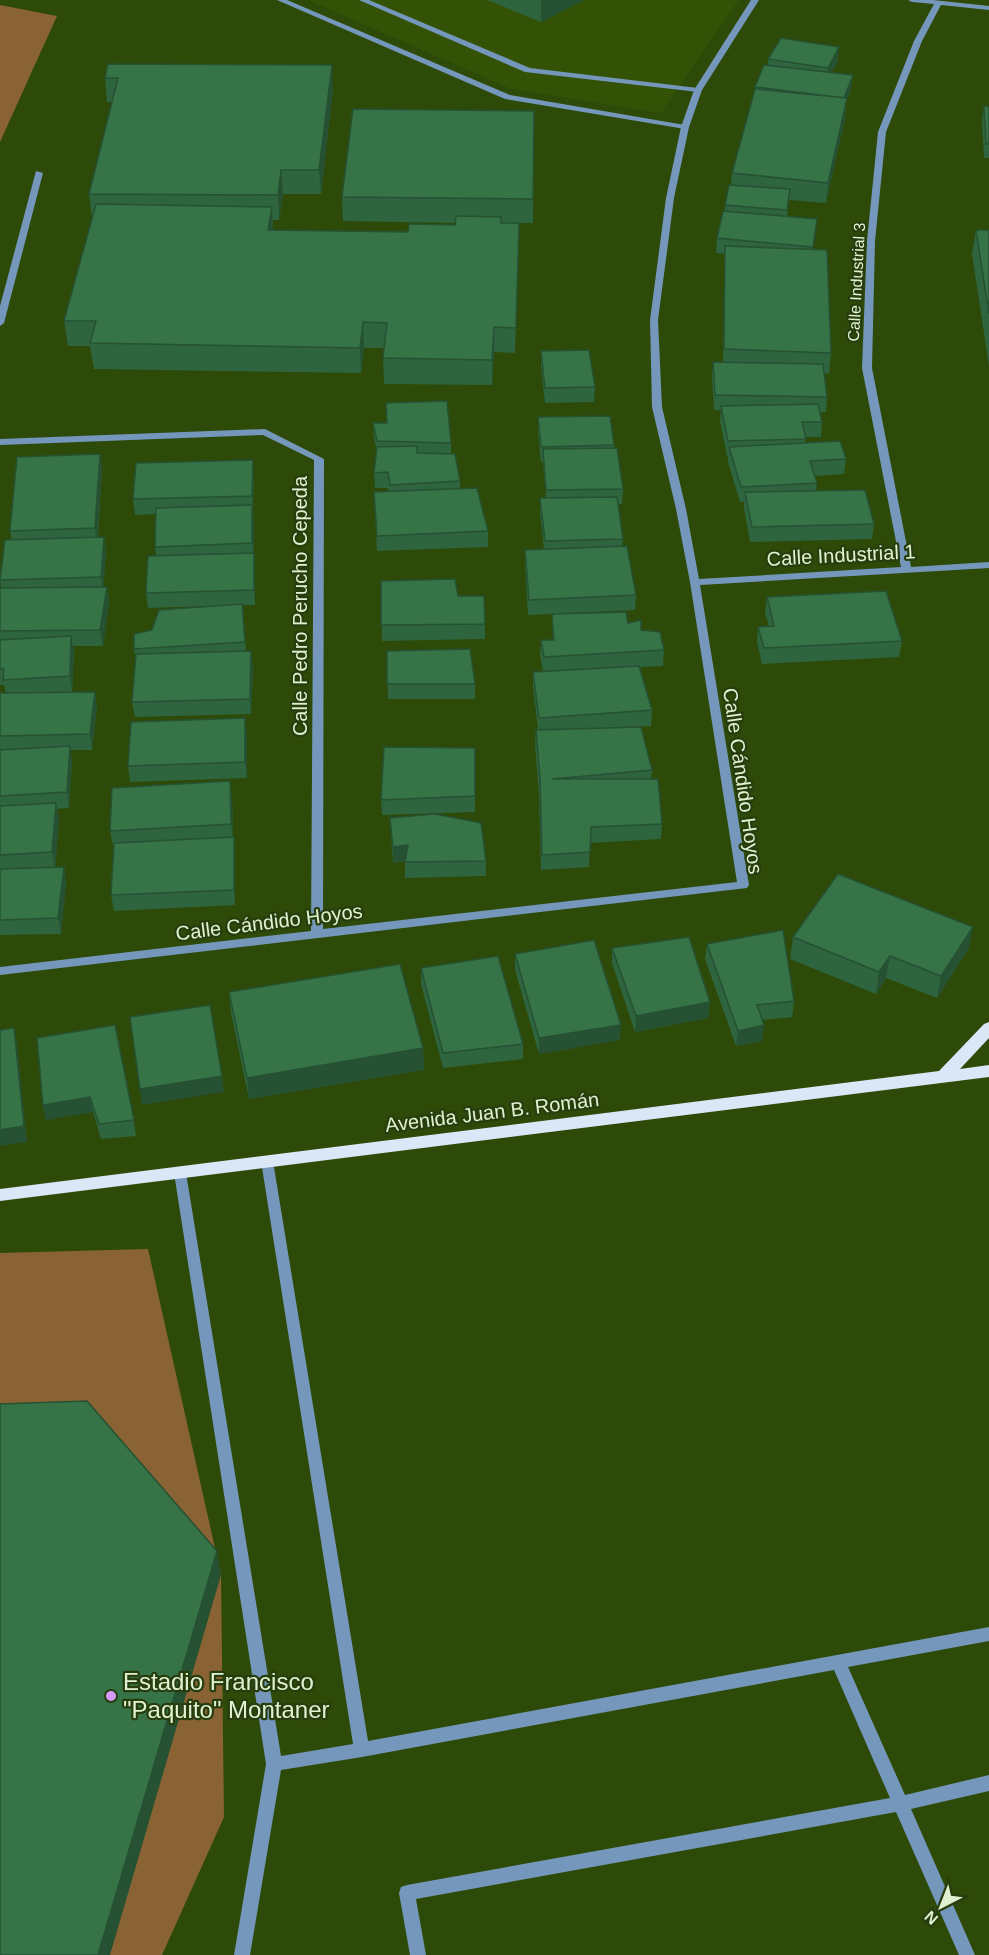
<svg xmlns="http://www.w3.org/2000/svg" width="989" height="1955" font-family="Helvetica,sans-serif">
	<rect width="100%" height="100%" fill="#2d4a08"/>
	<path fill="#335206" d="M308 0H739L661 113 512 89Z"/>
	<path fill="#896333" d="M0 5 57 16 0 142Z
		M148 1249 221 1575 224 1817 162 1955H0V1253Z"/>
	<g fill="none" stroke-linecap="round" stroke-linejoin="round">
		<path fill="#7597bc" fill-rule="evenodd" d="M277 0H287L510 95 685 125 689 127 685 129 505 99Z
			M359 0H369L530 68 698 88 702 90 698 92 525 72Z
			M267 1156 272 1157 273 1161 368 1741 989 1627V1641L848 1667 905 1795 989 1775V1791L911 1809 975 1955H959L896 1812 416 1899 426 1955H410L399 1893 401 1887 407 1885 890 1798 834 1670 362 1757 281 1770 250 1955H234L266 1764 174 1173 175 1169H185L186 1173 281 1756 353 1744 261 1161 262 1157Z"/>
		<path fill="#7597bc" fill-rule="evenodd" d="M751 0H759L702 90 689 127 674 198 658 320 662 407 686 509 699 579 901 567 862 368 867 241 878 132 914 41 934 4 912 2 908 0H933L989 6V10L941 5 922 41 886 132 875 241 872 368 911 567 989 562V568L700 585 749 885 747 888 0 975V967L311 931 314 460 263 435 0 445V439L265 429 324 459 323 929 737 882 690 582 676 509 652 407 650 320 666 198 681 127 694 90Z
			M36 171 43 173 4 323 0 326V306Z"/>
		<path fill="#dae7f7" fill-rule="evenodd" d="M989 1022V1038L960 1069 989 1065V1077L0 1201V1189L939 1071 984 1024Z"/>
	</g>
	<path fill="#2e643e" d="M487 0H584L541 22Z
		M768 59 838 61 831 73 851 89 846 102 845 118 826 203 789 200 787 216 817 219 813 249 831 353 829 374 824 373 827 397 826 412H820L822 422 821 437H805V443L846 459 844 474 815 476 817 483 816 491 874 524 872 539 750 542 744 508V502H740L728 462V456H727L720 421 721 410H714L712 377 713 362H723L725 254 716 253 717 238 731 185 732 173 754 92 755 87 768 65Z
		M108 64 333 89 321 194H283L279 220H273V230L408 232 455 225 456 223 343 221 342 197 534 111 533 223H519L515 353 494 352 492 385 384 384 383 358 384 348H364L361 373 94 369 90 346H68L64 321 92 218 89 194 113 102H107L105 78Z
		M984 106 989 107V158H984L982 120Z
		M976 230H989V366L972 254Z
		M541 351 595 387 594 402 545 403 541 366Z
		M538 417 614 445 623 489 622 504H618L623 539 622 546 636 595 635 610 569 613 628 623 641 630 664 650 663 666 640 667 652 710 651 726 628 727 652 770 651 779 662 824 661 839 590 843 589 867 541 870 539 795 535 745 536 730 538 729 533 687V672L543 671 540 655 541 640H553L552 614 528 615 525 565V550L544 549 540 513V498H546L543 462H541L538 432Z
		M373 423 451 443V454L460 481V489L488 531V547L377 551 374 492H389L388 488H375L374 473 377 452 374 438Z
		M100 454 102 469 98 537H104L106 552 103 587H107L109 602 103 646H73L74 652 72 692 60 693 95 692 97 708 92 750H70L72 761 69 808 57 809 59 819 55 868 64 867 66 883 61 934 0 935V693H6L4 685H0V588H1L0 578 12 540 10 531Z
		M254 475 253 511 254 553 255 569V605H243L246 652 251 651 253 667 251 714 135 717 132 702 136 661 134 649 152 630 210 606 148 608 146 593 156 556 155 547 156 514 135 515 133 499Z
		M381 581 458 596 485 624V639L382 641Z
		M767 597 902 641 899 657 762 664 757 642 758 627H769L765 612Z
		M387 651 475 684V699H388Z
		M247 734V778L130 782 128 766Z
		M475 748V812L382 815 381 800Z
		M232 796 233 837H234L235 853V905L114 911 111 895 114 846H113L110 831Z
		M390 818 486 861V876L405 878V861L393 863Z
		M793 937 969 948 937 998 886 978 876 994 790 959Z
		M707 944 794 1001 792 1017 762 1020V1041L736 1046 705 959Z
		M612 948 710 1002 708 1018 635 1032 612 963Z
		M515 954 620 1040 539 1054 515 970Z
		M421 968 523 1044V1059L443 1068 421 984Z
		M229 992 423 1048 424 1070 249 1099 231 1013Z
		M37 1038 134 1120 136 1136 101 1139 93 1112 46 1120 43 1105Z"/>
	<path fill="#265132" d="M541 0H584L541 22Z
		M839 47 838 61 826 82 828 68Z
		M332 65 333 89 321 194 319 170Z
		M853 75 851 89 846 102 845 118 826 203 828 183 844 98Z
		M281 170 283 194 279 220 278 195Z
		M272 207 273 231 268 230Z
		M519 223V248L515 353 516 328Z
		M363 322 364 348 361 373 360 348Z
		M494 327V352L492 385V360Z
		M100 454 102 469 97 543 95 528Z
		M253 460 254 475 253 511 252 496Z
		M252 505 254 520V559L252 543Z
		M104 537 106 552 103 592 101 577Z
		M254 553 255 569V605L254 590Z
		M107 587 109 602 103 646 100 630Z
		M71 636 74 652 72 692 70 676Z
		M251 651 253 667 251 714 250 699Z
		M95 692 97 708 92 750 90 734Z
		M245 718 247 734V778L245 762Z
		M70 746 72 761 69 808 67 792Z
		M230 781 232 796 233 839 231 824Z
		M56 803 59 819 55 868 52 852Z
		M234 837 235 853V905L234 890Z
		M408 845V860L393 863V847Z
		M64 867 66 883 61 934 58 918Z
		M973 927 969 948 937 998 941 976Z
		M890 956 886 978 876 994 879 972Z
		M710 1002 708 1018 635 1032 636 1016Z
		M621 1025 620 1040 539 1054V1038Z
		M764 1025 762 1041 736 1046 738 1031Z
		M14 1028 17 1043 27 1142 0 1146V1130Z
		M423 1048 424 1070 249 1099 247 1078Z
		M222 1076 224 1092 142 1105 140 1089Z
		M90 1097 93 1112 46 1120 43 1105Z
		M217 1551 221 1575 110 1955H98Z"/>
	<path fill="#367448" stroke="#265132" stroke-width="1.5" d="M781 38 839 47 828 68 768 59Z
		M108 64 332 65 319 170H281L278 195 89 194 118 78H105Z
		M764 65 853 75 844 98 755 87Z
		M755 89 847 98 828 183 732 173Z
		M984 106 989 107V144H986Z
		M353 109 534 111 533 199 342 197Z
		M729 185 790 189 787 210 725 205Z
		M96 204 272 207 268 230 408 232 409 224 455 225 456 216 501 217V223H519L516 328 494 327 492 360 383 358 387 323 363 322 360 348 90 343 96 321H64Z
		M723 211 817 219 813 247 717 238Z
		M976 230H989V314Z
		M725 246 827 250 831 353 724 349Z
		M589 350 595 387 545 388 541 351Z
		M713 362 823 364 827 397 715 395Z
		M447 401 451 443 377 441 373 423H387L386 403Z
		M818 404 822 422H802L806 439 728 441 721 406Z
		M610 416 614 445 541 447 538 417Z
		M840 441 846 459 810 461 817 483 741 487 729 447Z
		M417 446V453L455 454 460 481 390 485 388 472 374 473 377 447Z
		M617 448 623 489 546 490 543 449Z
		M100 454 95 528 10 531 17 457Z
		M253 460 252 496 133 499 136 463Z
		M477 488 488 531 377 536 374 492Z
		M865 490 874 524 752 527 745 492Z
		M617 497 623 539 545 541 540 498Z
		M252 505V543L155 547 156 508Z
		M104 537 101 577 0 580 5 540Z
		M627 546 636 595 529 600 525 550Z
		M254 553V590L146 593 148 556Z
		M455 579 458 596H484L485 624 381 625V581Z
		M107 587 100 630 0 631V588Z
		M886 591 902 641 764 648 758 627 774 626 767 597Z
		M242 604 245 642 134 649V634L152 630 159 610Z
		M626 612 628 623 641 620V630L660 632 664 650 544 657 541 640H554L552 614Z
		M71 636 70 676 3 680 4 669H0V640Z
		M470 649 475 684H387V651Z
		M251 651 250 699 132 702 136 654Z
		M639 666 652 710 539 718 533 672Z
		M95 692 90 734 0 736V693Z
		M245 718V762L128 766 131 722Z
		M641 727 652 770 552 779H658L662 824 591 827 590 852 542 855 540 779 536 730Z
		M70 746 67 792 0 796V750Z
		M384 747 475 748V796L381 800Z
		M230 781 231 824 110 831 112 788Z
		M56 803 52 852 0 855V806Z
		M435 814 481 823 486 861 405 862 408 845 393 847 390 818Z
		M234 837V890L111 895 114 843Z
		M64 867 58 918 0 920V869Z
		M838 874 973 927 941 976 890 956 879 972 793 937Z
		M783 930 794 1001 757 1005 764 1025 738 1031 707 944Z
		M689 937 710 1002 636 1016 612 948Z
		M594 940 621 1025 539 1038 515 954Z
		M498 956 523 1044 443 1053 421 968Z
		M400 964 423 1048 247 1078 229 992Z
		M210 1005 222 1076 140 1089 130 1017Z
		M115 1025 134 1120 99 1124 90 1097 43 1105 37 1038Z
		M14 1028 24 1126 0 1130V1030Z
		M87 1401 217 1551 98 1955H0V1404Z"/>
	<circle fill="#d59cfb" stroke="#273d0e" stroke-width="2" cx="111" cy="1696" r="6"/>
	<g text-anchor="middle" stroke-width="4.5" stroke-linejoin="round" paint-order="stroke">
		<g font-size="16" fill="#dff1d0" stroke="#273d0e">
			<text transform="translate(856 282) rotate(-87)" y="6">Calle Industrial 3</text>
		</g>
		<g font-size="20" fill="#dff1d0" stroke="#273d0e">
			<text transform="translate(841 555) rotate(-3)" y="7">Calle Industrial 1</text>
			<text transform="translate(300 606) rotate(-90)" y="7">Calle Pedro Perucho Cepeda</text>
			<text transform="translate(743 781) rotate(82)" y="7">Calle Cándido Hoyos</text>
			<text transform="translate(269 922) rotate(-7)" y="7">Calle Cándido Hoyos</text>
			<text transform="translate(492 1112) rotate(-7)" y="7">Avenida Juan B. Román</text>
		</g>
		<g font-size="24" fill="#dff1d0" stroke="#273d0e" text-anchor="start">
			<text x="123" y="1690">Estadio Francisco<tspan x="123" dy="28">"Paquito" Montaner</tspan></text>
		</g>
	</g>
	<g transform="translate(941 1907) rotate(222)" stroke="#273d0e" stroke-width="4.5" paint-order="stroke">
	<path d="M0-4.5L10 22L0 15L-10 22Z" fill="#dff1d0"/>
	<text y="-9" font-size="16" font-weight="bold" text-anchor="middle" fill="#dff1d0">N</text>
	</g>
</svg>
